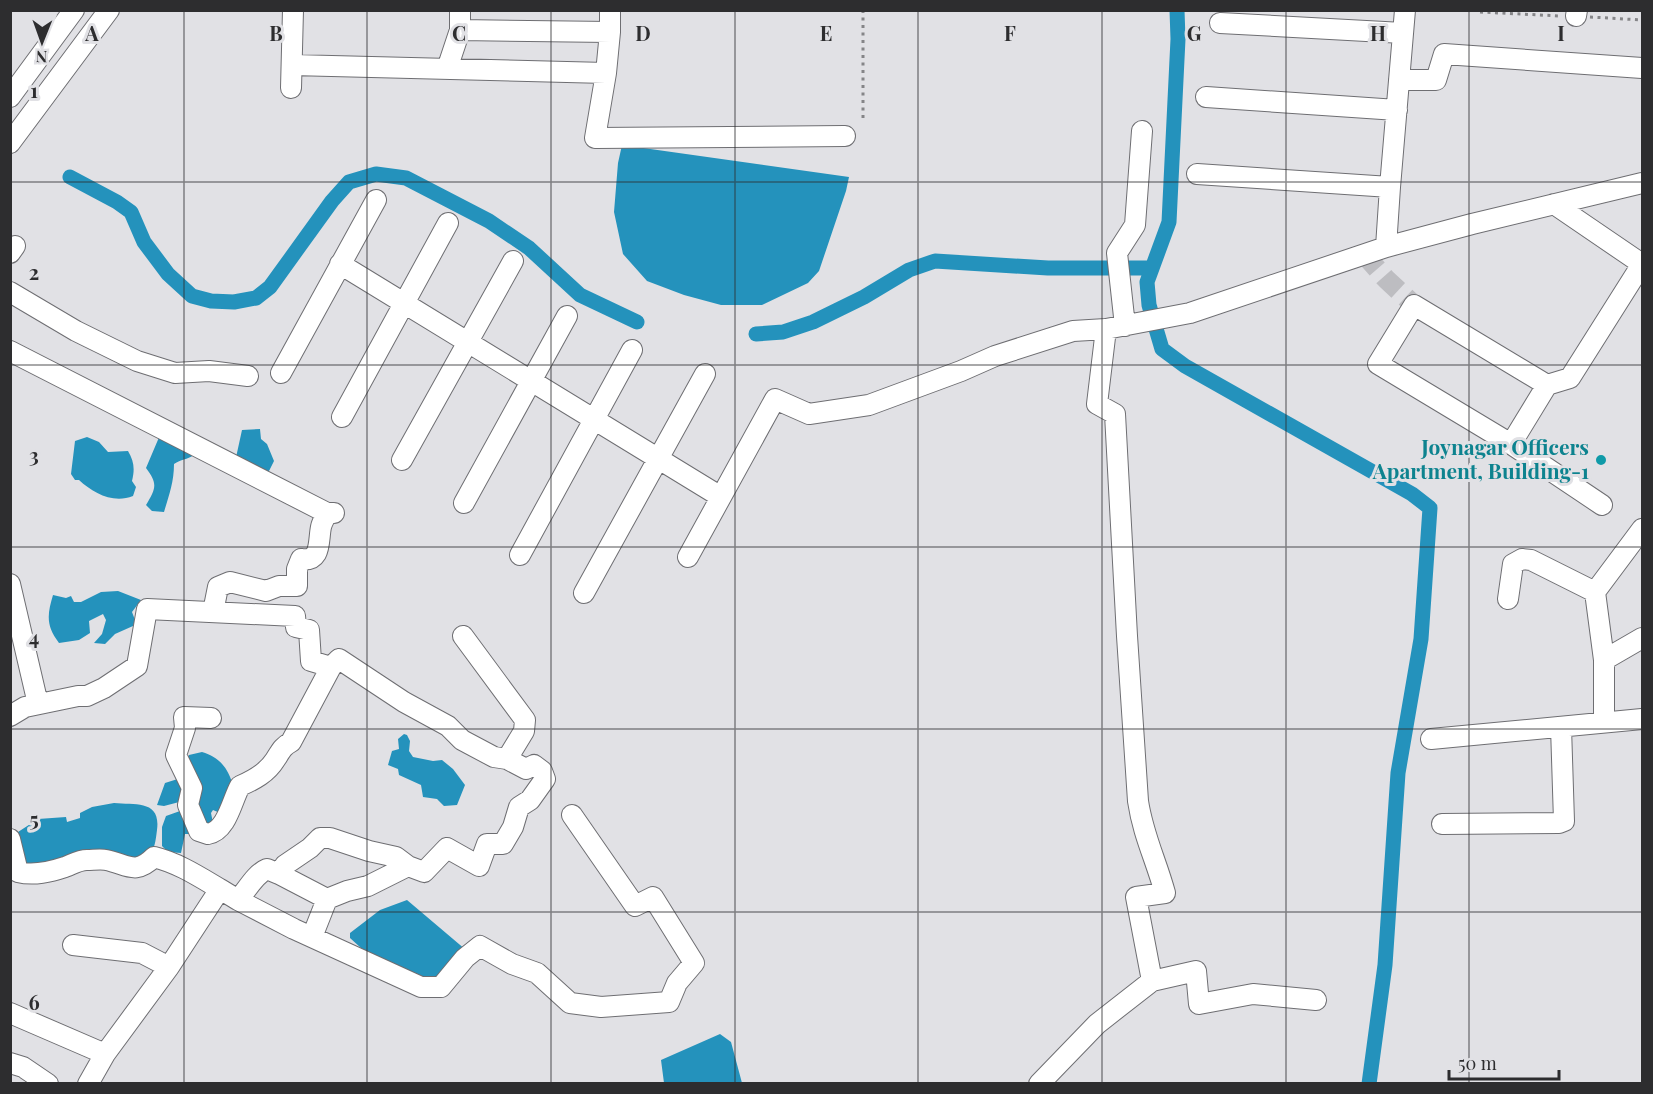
<svg xmlns="http://www.w3.org/2000/svg" width="1653" height="1094" font-family="'Playfair Display',serif">
	<rect width="100%" height="100%" fill="#e1e1e5"/>
	<path fill="#2492bc" d="M622 145 849 177 846 191 819 271 808 283 762 305H721L684 295 647 281 623 254 614 212 618 163Z
		M260 429 261 439 267 444 274 461 269 471 262 472 235 462 242 430Z
		M160 435 194 455C187 460 181 459 174 464 174 482 169 495 164 512L152 511 146 505C156 488 158 484 146 468Z
		M87 437 99 442 108 452 128 451C134 461 135 469 132 481L136 487 133 496C113 504 93 493 79 480H75L71 474 75 441Z
		M118 591 141 600 132 612 135 620 133 626 115 634 105 644 94 643 102 634 106 620 103 614 89 621 90 633 79 640 59 643C46 626 47 615 53 595L66 598 71 596 74 602H81L101 592Z
		M404 734 407 735 410 741 409 751 413 757 433 761 442 760 453 769 465 785 457 805 444 806 437 799 423 797 421 785 399 775 398 769 388 765 392 751 399 749 398 739Z
		M202 752C218 757 226 765 232 782L220 813 213 810 211 813 213 823 204 828 184 767 189 755Z
		M184 777 183 801 164 806 157 805 165 783Z
		M114 803C136 805 161 800 157 830 155 845 155 849 145 861L28 869 16 853 18 832 38 819 66 817 67 822 80 818V813L92 807Z
		M180 811 191 818 193 834H185L181 853 168 852 162 846V827L166 816Z
		M407 900 466 950 441 977 422 979 385 962 361 948 350 938V933L380 910Z
		M720 1034 731 1042 742 1083H664L661 1060Z"/>
	<g fill="none" stroke-linecap="round" stroke-linejoin="round">
		<path stroke="#2492bc" stroke-width="15" d="M1177 10 1178 39 1169 222 1147 282 1149 305 1162 349 1185 366 1412 494 1430 508 1421 639 1398 773 1385 965 1369 1084
			M70 177 117 202 131 212 144 242 168 274 192 296 211 301 234 302 256 298 270 287 332 201 349 182 376 174 406 178 489 221 529 248 580 295 637 322
			M756 334 783 332 813 322 864 297 909 270 935 261 1048 268H1152"/>
		<path stroke="#bdbdc1" stroke-width="20" stroke-dasharray="20 10" stroke-linecap="butt" d="M1364 254 1386 279 1414 305"/>
		<defs>
			<path id="minor" d="M1576 16 1577 10
				M1220 23 1403 33
				M460 30 610 32 606 73
				M610 32V10
				M292 65 606 73 595 138 845 136
				M447 69 460 30V10
				M1399 80H1436L1444 54 1642 68
				M291 88 293 10
				M10 97 74 10
				M1206 97 1397 110
				M10 143 109 10
				M1197 174 1390 187
				M1554 204 1642 264 1570 378 1547 385 1511 444 1602 505
				M1386 247 1390 187 1405 10
				M10 253 15 246
				M340 264 721 497
				M10 292 76 331 137 361 175 373 209 371 248 376
				M1125 326 1117 253 1135 225 1142 131
				M10 351 327 513H334
				M281 373 376 200
				M342 417 448 223
				M1511 444 1378 364 1414 305 1547 385
				M402 460 513 261
				M464 503 567 316
				M520 555 632 350
				M688 557 775 399 809 414 869 405 961 371 995 356 1073 331 1106 329 1190 313 1386 247 1472 224 1642 183
				M10 584 38 704
				M584 593 705 374
				M1508 599 1513 564 1522 559 1531 560 1595 592
				M213 612 218 587 230 582 266 591 279 586H297V569L301 559C322 562 318 541 321 527 322 522 325 518 327 513
				M463 636 525 720 524 731 507 759
				M1604 660 1642 638
				M10 716 25 707 78 696H87L104 688 137 666 147 609 295 616 296 627 309 630 311 661 331 667
				M1604 722V660L1595 592 1642 529
				M1431 739 1642 719
				M1442 824 1559 823 1564 821 1561 727
				M10 839 18 872C34 876 50 872 65 867 73 864 79 860 87 860 93 860 101 859 106 860 127 864 135 876 154 857 178 863 198 876 220 889
				M279 874 327 899 347 891 368 886 408 866
				M238 900 294 929 421 987H441L465 958 480 946 512 964 537 973 570 1003 601 1007 669 1002 677 983 694 963 653 897 635 906 572 815
				M312 937 327 899
				M73 945 142 953 169 967
				M1152 981 1196 971 1199 1004 1253 994 1316 1000
				M10 1013 105 1054
				M10 1063 23 1067 48 1084
				M88 1084 105 1054 169 967 220 889 238 900C247 890 255 874 267 869L279 874 285 865 310 848 320 838H330L369 851 396 857 408 866 424 872 447 848 479 866 487 844H503L513 827 519 807 530 800 545 779 542 771 534 765 526 769 507 759 494 757 462 740 448 726 404 702 339 659 331 667 291 742C282 747 281 751 275 760 267 773 254 780 240 786 232 800 227 831 208 834L199 831 188 805 192 788 176 755 185 728 184 717 211 718
				M1039 1084 1097 1024 1152 981 1136 897 1165 893C1156 860 1143 835 1138 801L1127 636 1115 414 1097 404 1106 329"/>
		</defs>
		<use href="#minor" stroke="#6e6e72" stroke-width="22"/>
		<path stroke="#858588" stroke-width="3" stroke-dasharray="3 4.5" stroke-linecap="butt" d="M863 10V119
			M1480 12 1560 16
			M1590 17 1642 20"/>
		<use href="#minor" stroke="#fff" stroke-width="20"/>
	</g>
	<path fill="none" stroke="#2d2d2f" stroke-width="1.5" stroke-opacity="0.55" d="M184 10V1084M367 10V1084M551 10V1084M735 10V1084M918 10V1084M1102 10V1084M1286 10V1084M1469 10V1084M10 182H1642M10 365H1642M10 547H1642M10 729H1642M10 912H1642"/>
	<circle fill="#0f9aa8" stroke="#e1e1e5" stroke-width="2" cx="1601" cy="460" r="6"/>
	<g text-anchor="middle" stroke-width="6" stroke-linejoin="round" paint-order="stroke">
		<g font-size="21" font-weight="bold" fill="#0d838f" stroke="#e1e1e5" text-anchor="end">
			<text x="1589" y="455">Joynagar Officers<tspan x="1589" dy="24">Apartment, Building-1</tspan></text>
		</g>
	</g>
	<g font-size="20" text-anchor="middle" font-weight="bold" fill="#2d2d2f" stroke="#e1e1e5" stroke-width="6" stroke-linejoin="round" paint-order="stroke">
		<text x="92" y="41">A</text>
		<text x="276" y="41">B</text>
		<text x="459" y="41">C</text>
		<text x="643" y="41">D</text>
		<text x="826" y="41">E</text>
		<text x="1010" y="41">F</text>
		<text x="1194" y="41">G</text>
		<text x="1378" y="41">H</text>
		<text x="1561" y="41">I</text>
		<text x="34" y="98">1</text>
		<text x="34" y="280">2</text>
		<text x="34" y="463">3</text>
		<text x="34" y="645">4</text>
		<text x="34" y="827">5</text>
		<text x="34" y="1010">6</text>
	</g>
	<rect width="1653" height="1094" fill="none" stroke="#2d2d2f" stroke-width="24"/>
	<g transform="translate(42 42) rotate(181)" stroke="#e1e1e5" stroke-width="4.5" paint-order="stroke">
	<path d="M0-4.5L10 22L0 15L-10 22Z" fill="#2d2d2f"/>
	<text y="-9" font-size="16" font-weight="bold" text-anchor="middle" fill="#2d2d2f">N</text>
	</g>
	<path d="M1449 1070v9h110v-9" fill="none" stroke="#2d2d2f" stroke-width="3"/>
	<text x="1458" y="1070" font-size="18" fill="#2d2d2f" stroke="#e1e1e5" stroke-width="4.5" paint-order="stroke">50 m</text>
</svg>
